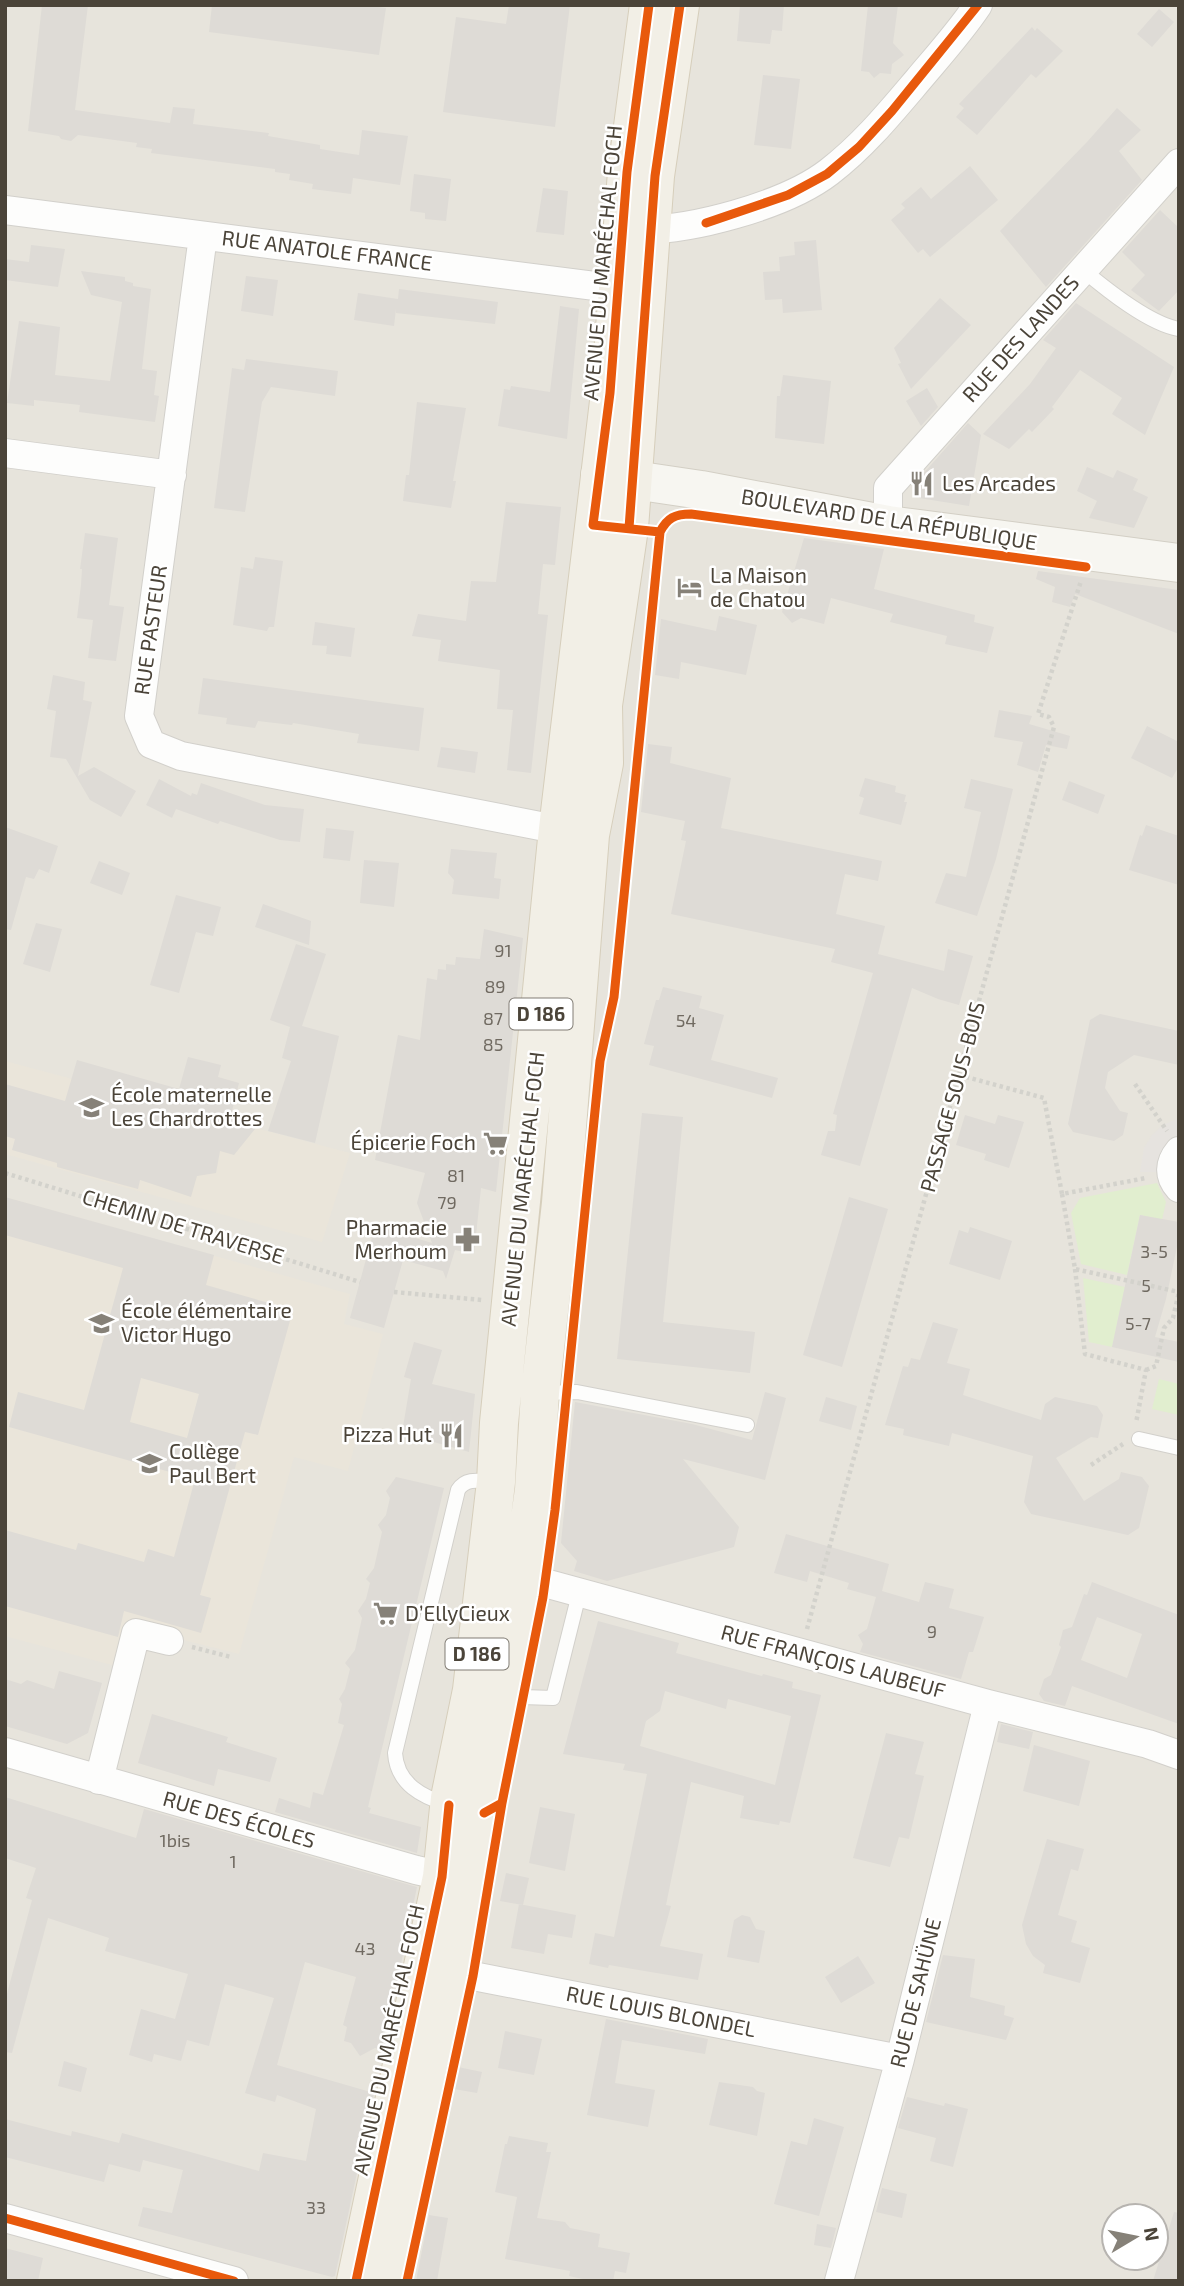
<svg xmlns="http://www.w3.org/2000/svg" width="1184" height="2286" font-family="'Exo 2',sans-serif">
	<rect width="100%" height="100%" fill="#f4f2ee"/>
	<path fill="#e7e4dc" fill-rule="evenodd" d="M5 5H1179V2281H5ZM1114 2216H1156V2258H1114Z"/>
	<path fill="#eae5da" d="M5 1061 350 1153 322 1242 5 1154Z
		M5 1197 350 1294 344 1324 383 1334 348 1471 294 1457 239 1654 140 1629 130 1670 5 1636V1405L9 1391 5 1389Z"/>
	<path fill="#e1eecf" d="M1157 1183 1166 1202 1162 1220 1140 1215 1127 1275 1081 1264 1071 1213 1080 1198Z
		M1083 1278 1125 1287 1112 1347 1089 1342Z
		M1159 1379 1179 1384V1415L1152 1409Z"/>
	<path fill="#e6e3df" d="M1179 1118V1138L1158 1172H1140L1144 1148 1152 1135 1163 1125Z"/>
	<path fill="#dedbd6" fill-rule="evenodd" d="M42 5H88L75 110 170 123 173 107 195 109 193 124 269 133 268 136 320 145V149L359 155 362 130 408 136 400 185 353 178 351 194 312 189 313 184 289 180 290 174 275 172V169L151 153 152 149 136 147 137 143 78 135 71 141 61 139 59 136 28 131Z
		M212 5H363L386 8 379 55 209 32Z
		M509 5H570L555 127 443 112 456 17 506 24Z
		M740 5H784L782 31 772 30 770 44 737 41Z
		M868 5H898L893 43 904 55 892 64 891 74 880 73 874 78 869 72 861 71Z
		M1159 9 1174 22 1152 47 1137 34Z
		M1032 27 1035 31 1037 28 1063 51 1036 78 1031 74 977 135 956 117 964 108 959 104Z
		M763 75 800 79 791 149 754 145Z
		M1117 108 1141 130 1119 151 1142 180 1046 287 1000 231 1087 142Z
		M970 166 998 200 930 257 923 249 918 253 891 220 905 208 901 204 921 187 931 199Z
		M414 174 451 179 446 221 425 219V213L410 211Z
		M543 188 568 191 564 235 536 232Z
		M1160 210 1179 228V290L1159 311 1131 290 1145 275 1122 252Z
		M816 240 822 310 783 313 782 299 765 300 763 272 780 271 779 257 795 255 794 242Z
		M31 245 65 249 58 287 5 280V259L29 262Z
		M81 271 125 277V281L133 283V286L151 289 142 369 157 371 154 395 159 396 155 422 79 412 80 405 34 400V406L7 403 19 321 60 327 55 375 110 381 122 302 91 295Z
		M246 276 278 280 273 316 241 311Z
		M399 289 498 302 495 324 396 313V309L394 326 354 320 358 293 398 299Z
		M940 298 971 325 911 389 898 364 901 363 894 348Z
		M1076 303 1174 367 1145 435 1112 414 1122 398 1080 370 1052 407 1054 409 1032 432 1029 429 1009 449 983 434 1030 384 1056 348 1043 340Z
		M560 306 579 309 567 439 498 426 504 389 510 390 511 386 550 392Z
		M246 359 338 371 335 396 271 387 262 402 245 512 214 508 232 368 244 370Z
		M783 375 831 381 824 444 775 438 777 396H780Z
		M927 388 938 407 921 426 906 401Z
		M417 402 466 408 453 481H456L451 508 403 501 406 475H409Z
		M968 423 981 435 969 506 919 498 915 483Z
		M1087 467 1113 478 1117 470 1138 479 1133 490 1148 497 1134 528 1089 518 1097 501 1077 491Z
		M506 502 561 507 555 565 543 564 538 614 548 615 531 773 507 770 513 710 497 709 500 670 438 661 441 640 412 636 418 614 466 621 471 581 496 582Z
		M85 533 118 538 109 605 124 607 116 661 88 658 93 620 77 618 81 585 82 569H80Z
		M804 538 884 549 874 589 975 615 974 622 994 627 987 653 945 644 947 636 890 622 893 614 831 598 824 624 801 618 792 623 782 612Z
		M255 557 283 561 274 627H269L267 631 233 625 241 567 253 569Z
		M1038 571 1179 590V634L1075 594 1070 607 1052 602 1055 587 1036 579Z
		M719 616 757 625 746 675 681 662 679 679 655 675 661 619 716 631Z
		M315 622 355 628 351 657 326 654 327 646 312 645Z
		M53 675 85 682 83 700 92 702 78 776 94 767 136 791 121 817 90 800 66 759 50 757 56 711 47 709Z
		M203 678 424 708 419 751 357 743 359 734 293 723 292 725 258 721 255 728 226 724 227 718 198 714Z
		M999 710 1032 716 1029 724 1070 736 1067 749 1046 745 1038 772 1017 765 1023 742 994 737Z
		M1147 726 1179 742V766L1172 778 1131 758Z
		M648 744 672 747 670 763 731 778 721 828 882 861 878 881 845 874 836 914 885 926 878 954 944 971 948 949 973 956 959 1005 938 999 912 988 860 1166 821 1155 828 1131H835L837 1115 833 1114 873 973 831 962 835 949 671 914 686 841 681 840 685 821 641 812Z
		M441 747 478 752 475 773 437 767Z
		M865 778 896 786 895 792 906 795 904 802H907L901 825 859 814 864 798 859 796Z
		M159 779 191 796 192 793 197 795 201 783 265 805 304 809 300 842 280 840 220 821 218 824 176 809 172 818 146 805Z
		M971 779 1013 789 996 859 977 916 935 903 946 873 966 877 981 812 964 808Z
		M1069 781 1105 795 1098 814 1062 800Z
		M1146 825 1179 836V885L1129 870 1140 835 1142 836Z
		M5 827 58 846 49 873 39 869 34 879 26 877 11 930 5 929Z
		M326 828 354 831 350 861 323 858Z
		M451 849 497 853 494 878 501 879 499 899 452 894 454 880 448 873Z
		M364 860 399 863 394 907 360 903Z
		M99 861 130 873 122 895 90 883Z
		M176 895 221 907 213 936 196 932 179 993 150 985Z
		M263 904 311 921 309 945 255 927Z
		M36 923 62 929 50 972 23 964Z
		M484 929 523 938 496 1192 481 1188 474 1254 455 1250 446 1279 443 1271 403 1260 384 1328 350 1318 375 1226 432 1243 417 1203 425 1173 375 1160 398 1035 420 1040 427 978 437 980 438 969 446 970V964L455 965 456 957 480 959Z
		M296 944 326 954 302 1026 339 1036 315 1143 268 1131 291 1061 282 1058 290 1027 270 1020Z
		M663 987 702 996 699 1008 724 1015 711 1060 778 1078 772 1098 649 1065 654 1046 644 1044 656 1000H659Z
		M1100 1014 1179 1031V1065L1134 1055 1108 1072 1105 1088 1120 1111 1128 1113 1123 1135 1114 1141 1073 1132 1068 1124 1090 1020Z
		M188 1057 221 1065 218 1077 239 1083 232 1111 263 1119 234 1155 220 1151 216 1173 197 1176 191 1197 140 1180 138 1189 57 1167V1163L12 1150 15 1139 5 1136V1084L65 1101 77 1060 179 1089Z
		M642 1113 683 1117 663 1322 755 1332 750 1373 617 1359Z
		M965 1115 995 1124 998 1115 1024 1122 1009 1168 984 1160 986 1154 956 1145Z
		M5 1197 214 1255 206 1285 293 1310 258 1435 245 1432 200 1595 211 1598 201 1633 124 1611 118 1637 5 1606V1530L76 1550 78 1543 144 1562 148 1549 174 1557 195 1479 9 1427 18 1392 84 1410 123 1268 5 1235ZM141 1378 199 1394 187 1438 130 1422Z
		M849 1197 888 1209 842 1367 803 1355Z
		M1140 1215 1179 1222V1237L1166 1299 1155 1337 1179 1342V1362L1112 1347Z
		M970 1227 1012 1241 1000 1280 949 1264 959 1230 968 1233Z
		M933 1322 958 1329 947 1363 970 1369 963 1395 1041 1420 1045 1404 1055 1397 1097 1406 1103 1415 1098 1438 1091 1437 1056 1458 1084 1501 1119 1479 1121 1472 1142 1477 1149 1486 1139 1528 1128 1535 1031 1514 1024 1502 1033 1456 952 1433 949 1446 903 1435 904 1429 885 1425 903 1366 908 1367 911 1358 920 1360Z
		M414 1342 442 1350 432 1384 475 1394 469 1452 402 1433 411 1379 404 1377Z
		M765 1392 786 1398 765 1480 683 1459 739 1527 734 1547 607 1581 574 1571 577 1561 561 1543 575 1402 692 1424 752 1440Z
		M826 1397 857 1406 851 1430 819 1421Z
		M396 1477 444 1488 368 1807 371 1808 369 1813 421 1827 417 1853 275 1812 279 1798 310 1808 313 1792 323 1795 344 1725 338 1723 342 1704 339 1699 345 1689 350 1669 345 1663 355 1650 362 1618 358 1611 366 1599 370 1583 366 1579 374 1568 382 1532 378 1525 386 1515 390 1498 386 1491Z
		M786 1534 889 1564 882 1591 919 1602 925 1582 954 1589 949 1608 984 1617 973 1652H969L961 1679 860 1652 863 1644 858 1635 867 1629 876 1597 847 1589 849 1583 810 1571 807 1582 774 1573Z
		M1092 1582 1179 1615V1724L1072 1686 1065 1706 1044 1701 1039 1694 1044 1679 1051 1675 1061 1647 1059 1645 1063 1630 1072 1627 1084 1594 1087 1595ZM1097 1617 1142 1634 1127 1678 1081 1660Z
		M598 1621 679 1643 676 1653 762 1676 763 1674 793 1682 792 1688 821 1695 790 1823 780 1821 779 1825 740 1818 744 1796 691 1782 666 1905 671 1906 660 1946 703 1954 698 1980 609 1965 608 1968 589 1964 595 1933 614 1937 647 1774 623 1770 625 1764 563 1754ZM665 1691 726 1709 728 1699 791 1716 775 1785 640 1746 646 1721 660 1711Z
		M59 1671 102 1683 88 1733 67 1744 5 1726V1679L21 1684 27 1680 54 1689Z
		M152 1714 228 1737 226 1742 277 1758 270 1782 218 1769 214 1786 138 1763Z
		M1001 1724 1033 1732 1029 1749 997 1742Z
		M886 1733 924 1742 915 1774 924 1776 909 1839 899 1837 890 1867 853 1858Z
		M1034 1745 1090 1761 1079 1806 1023 1791Z
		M5 1797 136 1838 144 1809 417 1887 396 1988 393 1987 382 2050 375 2048 360 2056 351 2043 344 2041 347 2027 343 2025 356 1977 305 1962 277 2065 374 2093 335 2276 332 2277 138 2226 143 2207 172 2213 183 2170 143 2160 140 2172 109 2164 104 2182 5 2157V2119L71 2136 72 2131 119 2143 122 2133 259 2171 263 2153 306 2161 316 2109 277 2095 275 2102 245 2093 274 1998 225 1984 209 2046 187 2040 181 2061 154 2054 152 2062 129 2055 141 2009 175 2019 188 1974 105 1951 109 1938 48 1918 12 2053 5 2052V2001L32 1900 26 1898 36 1868 5 1858Z
		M540 1807 575 1814 565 1871 529 1863Z
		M1047 1839 1084 1849 1078 1871 1071 1869 1058 1915 1077 1921 1071 1942 1090 1948 1080 1983 1043 1973 1045 1965 1033 1956 1026 1944 1022 1925Z
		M506 1873 529 1878 523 1905 500 1901Z
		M519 1904 576 1915 572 1938 548 1934 544 1954 511 1948Z
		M742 1915 750 1917 756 1929 765 1931 759 1963 727 1957 734 1920Z
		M943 1955 975 1959 970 1997 1005 2006 1004 2015 1014 2018 1006 2040 926 2022Z
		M858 1956 875 1983 841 2003 825 1977Z
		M606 2019 708 2039 705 2054 622 2040 615 2083 655 2090 648 2127 587 2115Z
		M505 2031 542 2039 534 2075 498 2068Z
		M64 2061 87 2068 81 2092 58 2086Z
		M458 2067 482 2072 477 2093 454 2089Z
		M719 2082 753 2087 757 2091 765 2093 757 2136 709 2125Z
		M907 2097 944 2106 945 2103 968 2109 953 2167 930 2161 936 2138 898 2128Z
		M814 2118 844 2127 819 2216 774 2204 791 2141 807 2145Z
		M509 2136 548 2143 546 2152H551L537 2218 565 2222 570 2228 600 2234 598 2247 630 2253 626 2273 615 2271 613 2281H592L569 2276 570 2271 505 2259 517 2197 495 2192 505 2144H507Z
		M882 2188 907 2194 902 2218 876 2212Z
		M1174 2212 1179 2213V2281H1153Z
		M429 2215 448 2218 437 2281H416Z
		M817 2224 836 2228 831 2248 814 2245Z
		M5 2248 43 2258 38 2281H5Z"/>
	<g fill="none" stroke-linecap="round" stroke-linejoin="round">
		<defs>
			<path id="lane" d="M1083 270C1107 290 1149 324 1179 329
				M542 1393 577 1392 747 1425
				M1139 1439 1179 1448
				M505 1694 522 1697 553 1698 579 1594
				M449 1805C422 1797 397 1784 395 1753L458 1490C466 1477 480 1481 494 1482"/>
			<path id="street" d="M5 210 634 291
				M632 229C687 233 786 205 829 172 863 146 890 113 918 80 939 55 960 32 978 5
				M203 236 139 716 151 744 181 756 576 833
				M5 453 172 475
				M888 525V488L1179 163
				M1179 1151C1169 1163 1168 1176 1179 1188
				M502 1575 530 1579 988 1704 1148 1744 1179 1755
				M5 1752 416 1870 461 1880
				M99 1780 136 1633 169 1641
				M441 1963 473 1976 900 2059
				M5 2218 234 2281
				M839 2281 900 2059 988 1704"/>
			<path id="secondary" d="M600 475 701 490 888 525 1179 563"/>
			<path id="primary" d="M356 2281 442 1877 450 1798 472 1690 496 1482 499 1423 558 829 610 393 627 172 649 5
				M386 2281 428 2064 446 1999 459 1970 505 1694 534 1490 540 1393 561 1203 590 835 604 763 603 705 629 528 655 176 680 5"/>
		</defs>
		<use href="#lane" stroke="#d2d0cb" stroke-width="16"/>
		<use href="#street" stroke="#d2d0cb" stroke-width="30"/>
		<use href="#secondary" stroke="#d3cfc5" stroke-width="40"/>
		<use href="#primary" stroke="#d6cebb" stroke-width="40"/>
		<path stroke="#d3d2cc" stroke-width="4.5" stroke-dasharray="3.5 3.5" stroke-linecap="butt" d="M959 1075 1044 1098 1062 1194 1146 1178
			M1135 1084 1167 1131
			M5 1173 360 1282
			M1062 1194 1075 1269 1179 1292
			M1075 1269 1085 1354 1146 1370 1136 1423
			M394 1292 482 1300
			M1146 1370 1156 1366 1164 1328 1173 1318 1179 1292
			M1091 1465 1123 1444
			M807 1629 1054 727 1049 717 1038 714 1081 581
			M192 1647 231 1657"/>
		<use href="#lane" stroke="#fdfdfc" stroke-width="14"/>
		<use href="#street" stroke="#fdfdfc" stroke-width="28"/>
		<use href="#secondary" stroke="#f7f6f1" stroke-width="38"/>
		<use href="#primary" stroke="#f2efe6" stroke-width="38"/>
		<defs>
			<path id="cycleway" d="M649 5 627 172 610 393 593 525 660 532
				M706 223 788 195 827 174 859 147 892 111 978 5
				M629 528 655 176 680 5
				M484 1813 502 1803 543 1597 555 1510 600 1061 614 997 660 532C667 518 675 514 691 514L1086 567
				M5 2218 234 2281
				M356 2281 442 1877 449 1805
				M407 2281 473 1976 502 1803"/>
		</defs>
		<use href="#cycleway" stroke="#fff" stroke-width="13"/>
		<use href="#cycleway" stroke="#e8590c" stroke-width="9"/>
	</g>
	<defs>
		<symbol id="restaurant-bare" viewBox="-9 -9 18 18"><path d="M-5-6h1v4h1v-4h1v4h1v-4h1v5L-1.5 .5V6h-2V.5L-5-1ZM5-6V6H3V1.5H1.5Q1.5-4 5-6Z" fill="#868178" stroke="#fff" stroke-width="2.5" paint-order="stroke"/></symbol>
		<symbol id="hotel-bare" viewBox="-9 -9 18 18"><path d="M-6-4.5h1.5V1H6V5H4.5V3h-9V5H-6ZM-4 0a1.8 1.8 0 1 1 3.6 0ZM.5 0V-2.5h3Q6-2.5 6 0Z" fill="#868178" stroke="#fff" stroke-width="2.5" paint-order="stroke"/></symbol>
		<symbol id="school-bare" viewBox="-9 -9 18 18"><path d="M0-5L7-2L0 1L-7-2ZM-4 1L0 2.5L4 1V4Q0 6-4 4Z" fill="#868178" stroke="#fff" stroke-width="2.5" paint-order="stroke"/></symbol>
		<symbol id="supermarket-bare" viewBox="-9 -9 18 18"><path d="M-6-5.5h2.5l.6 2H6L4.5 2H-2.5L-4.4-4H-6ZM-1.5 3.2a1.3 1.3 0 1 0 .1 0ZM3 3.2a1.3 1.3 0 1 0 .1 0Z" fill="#868178" stroke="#fff" stroke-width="2.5" paint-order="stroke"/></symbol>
		<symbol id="pharmacy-bare" viewBox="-9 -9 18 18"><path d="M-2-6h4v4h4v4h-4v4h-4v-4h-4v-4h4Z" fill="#868178" stroke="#fff" stroke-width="2.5" paint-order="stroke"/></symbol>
	</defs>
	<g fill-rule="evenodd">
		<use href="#restaurant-bare" x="904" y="466" width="35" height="35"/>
		<use href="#hotel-bare" x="672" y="570" width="35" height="35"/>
		<use href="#school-bare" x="74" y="1090" width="35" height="35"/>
		<use href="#supermarket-bare" x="478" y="1126" width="35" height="35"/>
		<use href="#pharmacy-bare" x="450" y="1222" width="35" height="35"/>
		<use href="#school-bare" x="84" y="1306" width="35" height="35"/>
		<use href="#restaurant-bare" x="434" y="1418" width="35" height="35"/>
		<use href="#school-bare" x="132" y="1446" width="35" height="35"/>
		<use href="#supermarket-bare" x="368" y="1596" width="35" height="35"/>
	</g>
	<g text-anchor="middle" stroke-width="5" stroke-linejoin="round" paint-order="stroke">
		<g font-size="18" fill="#706a61">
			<text x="503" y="957">91</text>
			<text x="495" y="993">89</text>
			<text x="493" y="1025">87</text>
			<text x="686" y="1027">54</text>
			<text x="493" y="1051">85</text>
			<text x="456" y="1182">81</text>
			<text x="447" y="1209">79</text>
			<text x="1154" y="1258">3-5</text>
			<text x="1146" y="1292">5</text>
			<text x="1138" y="1330">5-7</text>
			<text x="932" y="1638">9</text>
			<text x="175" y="1847">1bis</text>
			<text x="233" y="1868">1</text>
			<text x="365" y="1955">43</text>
			<text x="316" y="2214">33</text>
		</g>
		<g fill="#fff" stroke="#817c74" stroke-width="2">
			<rect x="509.5" y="998.5" width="63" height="31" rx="5"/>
			<rect x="445.5" y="1638.5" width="63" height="31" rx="5"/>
		</g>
		<g font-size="19" font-weight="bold" fill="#4b4439">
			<text x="541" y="1021">D 186</text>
			<text x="477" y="1661">D 186</text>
		</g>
		<g font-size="21" fill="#4b4439" stroke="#fff">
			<text transform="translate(327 251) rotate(7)" y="7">RUE ANATOLE FRANCE</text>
			<text transform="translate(603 263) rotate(-85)" y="7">AVENUE DU MARÉCHAL FOCH</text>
			<text transform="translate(1021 339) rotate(-48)" y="7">RUE DES LANDES</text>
			<text transform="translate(889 520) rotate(9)" y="7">BOULEVARD DE LA RÉPUBLIQUE</text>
			<text transform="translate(151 630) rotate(-82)" y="7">RUE PASTEUR</text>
			<text transform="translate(953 1097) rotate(-75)" y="7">PASSAGE SOUS-BOIS</text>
			<text transform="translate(523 1189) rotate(-84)" y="7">AVENUE DU MARÉCHAL FOCH</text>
			<text transform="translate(183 1227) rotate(17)" y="7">CHEMIN DE TRAVERSE</text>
			<text transform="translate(833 1662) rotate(15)" y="7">RUE FRANÇOIS LAUBEUF</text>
			<text transform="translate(239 1820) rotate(16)" y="7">RUE DES ÉCOLES</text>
			<text transform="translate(916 1993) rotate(-76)" y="7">RUE DE SAHÜNE</text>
			<text transform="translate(661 2012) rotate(11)" y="7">RUE LOUIS BLONDEL</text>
			<text transform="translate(389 2040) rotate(-78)" y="7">AVENUE DU MARÉCHAL FOCH</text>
		</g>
		<g font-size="21" fill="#4b4439" stroke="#fff" text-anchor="start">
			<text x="942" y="491">Les Arcades</text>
			<text x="710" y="583">La Maison<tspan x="710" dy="24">de Chatou</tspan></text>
			<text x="111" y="1102">École maternelle<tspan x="111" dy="24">Les Chardrottes</tspan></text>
			<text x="476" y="1150" text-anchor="end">Épicerie Foch</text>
			<text x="447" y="1235" text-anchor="end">Pharmacie<tspan x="447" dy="24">Merhoum</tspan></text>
			<text x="121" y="1318">École élémentaire<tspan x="121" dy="24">Victor Hugo</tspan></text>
			<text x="432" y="1442" text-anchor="end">Pizza Hut</text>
			<text x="169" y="1459">Collège<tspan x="169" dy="24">Paul Bert</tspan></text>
			<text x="405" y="1621">D’EllyCieux</text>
		</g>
	</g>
	<rect width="1184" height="2286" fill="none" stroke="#4b4439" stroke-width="14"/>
	<g transform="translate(1135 2237) rotate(80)"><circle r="33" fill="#ffffff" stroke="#b7b4b0" stroke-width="2"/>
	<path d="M0-5L12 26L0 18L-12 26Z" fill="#868178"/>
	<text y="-10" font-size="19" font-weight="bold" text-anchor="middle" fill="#4b4439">N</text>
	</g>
</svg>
